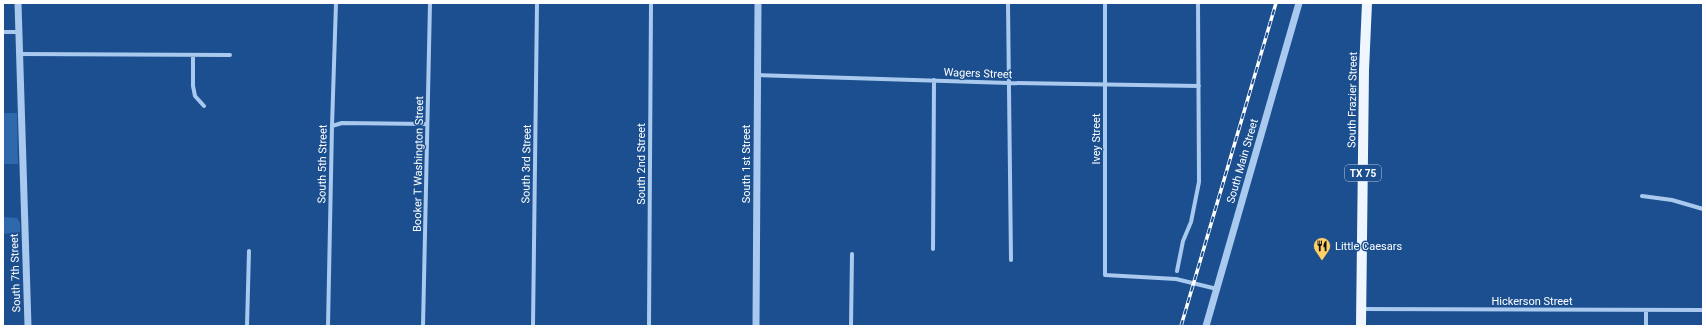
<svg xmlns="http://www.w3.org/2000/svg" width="1706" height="329" font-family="Roboto,sans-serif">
	<rect width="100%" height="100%" fill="#1b4f8f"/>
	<path fill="#2e69ad" d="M3 113H17L18 164H3Z
		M3 217 17 218 20 223V232L3 234Z"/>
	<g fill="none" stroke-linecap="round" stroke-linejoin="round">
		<path stroke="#a9c9ee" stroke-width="4" d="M1008 3 1011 260
			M1105 3V275L1176 279 1217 289
			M3 32H18
			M19 54 230 55
			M193 55V86L195 96 204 106
			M757 75 1009 83 1199 86
			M332 126 342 123 427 124
			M1642 196 1672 200 1703 209
			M933 249 934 80
			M1177 271 1183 241 1191 222 1199 182 1198 3
			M1361 309 1703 310
			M1646 310V326
			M247 326 249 251
			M328 326 332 126 336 3
			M423 326 430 3
			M533 326 537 3
			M649 326 651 3
			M851 326 852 254"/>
		<path stroke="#a9c9ee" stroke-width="7" d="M18 3 28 326
			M756 326 758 3
			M1206 326 1299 3"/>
		<path stroke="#f0f6ff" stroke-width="10" d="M1361 326 1364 70 1367 3"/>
		<defs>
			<path id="rail" d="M1181 326 1276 3"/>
		</defs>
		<use href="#rail" stroke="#fff" stroke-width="3.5"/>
		<use href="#rail" stroke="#1b4f8f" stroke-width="2" stroke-dasharray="6" stroke-linecap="butt"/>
	</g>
	<defs>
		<symbol id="restaurant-pin" viewBox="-11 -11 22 30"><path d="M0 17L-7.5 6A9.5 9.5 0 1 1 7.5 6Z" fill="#ffd166" stroke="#1b4f8f"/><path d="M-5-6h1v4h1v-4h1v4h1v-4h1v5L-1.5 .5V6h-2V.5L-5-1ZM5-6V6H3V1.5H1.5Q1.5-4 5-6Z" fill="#111"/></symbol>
	</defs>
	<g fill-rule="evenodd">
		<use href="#restaurant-pin" x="1312" y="236" width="20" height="27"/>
	</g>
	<g text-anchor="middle" stroke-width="3" stroke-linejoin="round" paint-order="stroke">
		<rect fill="#1b4f8f" stroke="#bbcadd" stroke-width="1" x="1345" y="165" width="36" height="16" rx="3"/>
		<g font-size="10" font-weight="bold" fill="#fff">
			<text x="1363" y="177">TX 75</text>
		</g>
		<g font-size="11" fill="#fff" stroke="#1b4f8f">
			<text transform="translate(978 73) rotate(2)" y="4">Wagers Street</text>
			<text transform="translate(1352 100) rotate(-89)" y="4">South Frazier Street</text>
			<text transform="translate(1096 139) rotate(-90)" y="4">Ivey Street</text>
			<text transform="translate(1242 161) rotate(-74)" y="4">South Main Street</text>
			<text transform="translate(322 164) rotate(-89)" y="4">South 5th Street</text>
			<text transform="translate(418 164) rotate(-89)" y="4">Booker T Washington Street</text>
			<text transform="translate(526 164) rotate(-89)" y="4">South 3rd Street</text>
			<text transform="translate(641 164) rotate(-90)" y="4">South 2nd Street</text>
			<text transform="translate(746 164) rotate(-90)" y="4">South 1st Street</text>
			<text transform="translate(15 273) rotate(-92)" y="4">South 7th Street</text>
			<text x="1532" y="305">Hickerson Street</text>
		</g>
		<g font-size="11" fill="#fff" stroke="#1b4f8f" text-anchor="start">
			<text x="1335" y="250">Little Caesars</text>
		</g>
	</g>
	<rect width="1706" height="329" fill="none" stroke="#ffffff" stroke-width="8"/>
</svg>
